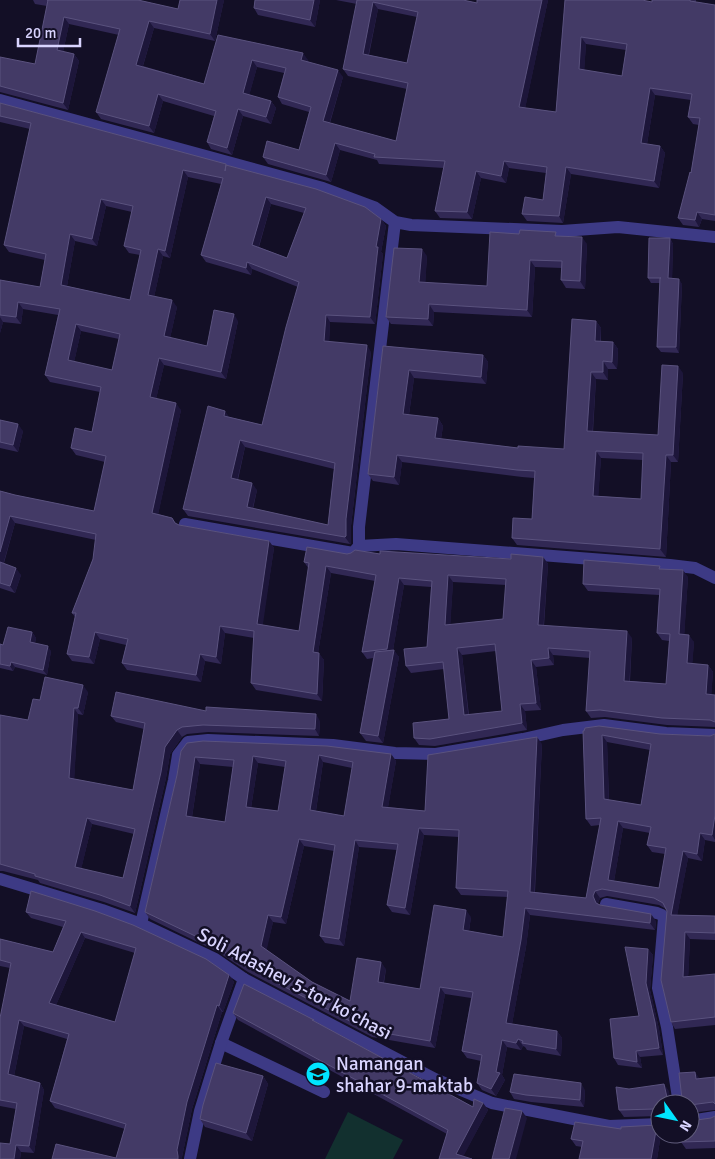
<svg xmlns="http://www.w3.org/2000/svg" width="715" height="1159" font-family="Signika,sans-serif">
	<rect width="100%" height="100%" fill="#130f26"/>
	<path fill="#12302f" d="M348 1112 403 1140 393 1159H325Z"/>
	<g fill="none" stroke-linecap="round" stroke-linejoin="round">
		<path stroke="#3d3a85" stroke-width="12" d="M606 904 657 913 662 915 664 918 658 988 667 1027 679 1104
			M221 1043 324 1092"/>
		<path stroke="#3d3a85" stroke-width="12" d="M0 100 323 188 374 207 395 222 411 225 562 231 618 227 715 237
			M395 222 359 527V546L396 544 670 565 695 568 715 578
			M185 524 353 553 359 546
			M141 924 174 780 178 755 188 742 208 740 333 745 395 753 436 754 523 739 563 730 604 725 666 733 715 735
			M190 1159 200 1111 221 1043 244 979"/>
		<path stroke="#3d3a85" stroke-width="12" d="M0 879 102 910 141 924 215 959 244 979 435 1079 492 1103 609 1126 660 1124
			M690 1121 715 1117"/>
	</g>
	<path fill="#312854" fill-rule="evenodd" d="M33 0H138L178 9 224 0 215 41 154 28 143 66 204 84 218 35 308 60 307 61 343 77 330 123 396 141 407 89 348 76 343 69 357 4 336 0H463L477 3V0H548L525 108 556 112 565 0 652 2 696 0V2L715 5V221L702 219 699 227 683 225 678 218 691 173 699 125 693 124 688 117 691 100 655 95 647 144 660 146 665 153 659 188 571 174 563 223 527 221 522 214 543 200 546 173 509 168 506 183 481 178 472 219 440 218 435 211 444 168 379 164 377 160 340 150 331 182 268 164 263 157 299 150 309 112 282 104 278 97 284 73 257 67 249 95 271 101 276 108 271 124 243 116 232 155 211 149 207 142 214 116 163 101 154 133 101 119 96 112 119 35 69 24 63 52 74 54 79 61 68 110 0 92V57L35 64 47 6 35 4ZM378 9 417 17 407 63 369 55ZM586 44 626 50 622 76 584 70Z
		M255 0H320L315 27 258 15 254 8Z
		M0 103 227 165 381 219 386 226 381 252 383 254 375 324 330 322 329 342 371 352 351 526V543L350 544 188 516 183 509 229 417 262 425 298 287 252 269 251 275 206 262 201 255 221 184 188 177 170 258 163 256 154 297 177 307 170 338 207 346 238 321 226 379 164 365 156 399 181 410 158 514 172 518 176 524 179 525 269 541 274 548 262 625 299 631 309 569 304 562 347 554H380L511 559 543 557 548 564 544 626 632 638 630 681 666 684 669 641 662 640 657 633 659 595 588 591 583 584 662 569 688 577 684 635 694 642 692 664 708 665 713 672 711 695H715V727L667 725 605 717 591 718 586 711 590 658 553 655 554 665 536 667 541 710 525 711 527 730 435 746 419 745 414 738 449 719 444 669 411 673 406 666 427 647 431 587 404 585 393 650 399 657 383 743 366 741 360 733 373 658 367 659 362 652 375 581 331 573 318 653 324 660 322 701 256 690 251 683 254 638 225 633 221 664 205 661 201 682 127 670 122 663 126 645 100 639 94 664 72 661 67 654 75 617 72 613 93 559 96 540 15 523 4 563 21 575 15 593 0 588V491L15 495 94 511 105 462 76 455 71 448 92 432 100 392 50 382 45 375 58 315 23 309 21 324 3 322 0 333V280L40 287 45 260 9 252 4 245 30 129 0 122ZM271 204 304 213 287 258 259 247ZM106 206 132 212 124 246 129 253 140 255 130 300 67 286 75 241 97 246ZM81 331 119 339 112 370 74 362ZM245 447 334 469 328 525 253 509 257 490 238 480ZM453 582 506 585 503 619 450 625ZM496 651 502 711 469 715 462 655Z
		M559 236 587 244 585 289 566 288 561 280 562 268 535 267 532 317 434 312 433 326 391 324 386 317 427 256 425 283 487 286Z
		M670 238 673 244 672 278 682 284 679 353 661 352 657 347 660 283H651L648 278Z
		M596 321 601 328V341L613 342 618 349 617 369H608V380L596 379 593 432 658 435 683 373 678 462H671L666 557 517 545 512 538 532 519 534 478 522 477 402 462 399 485 373 481 368 474 383 346 483 355 488 362 486 384 414 378 409 415 438 418 443 426 441 439 518 448 564 449ZM601 458 643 460 641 499 598 496Z
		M0 420 23 431 18 452 0 448Z
		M32 632 36 638 35 643 51 651 47 675 15 667 13 671 0 668V644L3 645Z
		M88 692 83 715 78 714 74 779 133 790 144 729 116 722 111 716 206 711 320 721 319 736 208 732 187 734 182 737 170 754 166 778 135 913 104 902 40 883 38 880 3 871H0V715L28 720 40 700ZM92 824 134 834 123 878 81 869Z
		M583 731 710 736 715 734V842L705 840 702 861 688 858 677 915 715 916V940L690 939 688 977 715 974V1025L675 1029 671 1022 667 911 666 909 659 905 607 896 600 898 598 903V904L656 921 655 930 530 915 526 947 512 1024 557 1031 562 1038 561 1056 527 1050 525 1047 523 1046 521 1050 507 1047 502 1075 505 1080 496 1096 482 1090 477 1083 481 1061 467 1058 462 1051 471 998 445 994 435 1048 372 1037 248 972 218 952 150 919 145 912 177 775 181 751 391 754 396 761 388 807 425 811 542 744 535 892 586 898 600 825 591 826 586 819ZM607 742 650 750 641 805 609 800ZM323 762 352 768 344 816 316 811ZM258 763 285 767 278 811 251 808ZM200 764 233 767 225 822 192 817ZM623 828 650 833 647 845 652 852 665 854 659 888 614 881ZM424 835 459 837 456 888 461 895 508 897 503 937 469 931 471 917 420 989 384 983 386 969 350 1001 312 982 266 950 273 922 286 924 304 846 334 851 320 936 325 943 344 946 359 847 397 850 387 905 392 912 410 915Z
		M31 891 229 975 234 982 223 1012H222L192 1109 182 1157 116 1158 125 1129 55 1108 50 1101 67 1039 24 1026 14 1076 40 1083 44 1090 34 1153 21 1152 20 1159H0L10 1144 16 1109 0 1106V1018L10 968 0 966V939L53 952 63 927 31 918 26 912ZM85 938 135 953 115 1022 56 1005Z
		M648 949 653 955 650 990 659 1029 663 1055 640 1057 642 1068 618 1065 614 1058 639 1016Z
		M233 1013 314 1021 473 1107 483 1103 488 1110 463 1156 439 1159 447 1134 238 1020Z
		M263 1076 268 1084 252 1141 205 1127 200 1119Z
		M715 1077V1110L690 1113V1104L680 1103 700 1078Z
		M629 1089 669 1091 660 1104V1116L624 1117 619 1110Z
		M585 1090 584 1107 531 1102 514 1099 510 1092Z
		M715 1116V1148L686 1149 681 1142 711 1118Z
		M621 1129 661 1134 657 1159 576 1146 571 1139Z"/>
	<path fill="#1d163a" d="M217 0H224L215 41 210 34Z
		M314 0H320L315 27 310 20Z
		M542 0H548L524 114 519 107Z
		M373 2 378 9 367 61 363 54Z
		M64 17 69 24 62 57 57 50Z
		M149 21 154 28 141 72 136 65Z
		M581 37 586 44 584 76 579 69Z
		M303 53 308 60 306 67 301 60Z
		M74 54 79 61 68 110 63 103Z
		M252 60 257 67 248 100 243 93Z
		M338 70 343 77 328 128 323 121Z
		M650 88 655 95 646 150 641 143Z
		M158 94 163 101 154 133 149 126Z
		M271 101 276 108 271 124 266 117Z
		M238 109 243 116 232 155 227 148Z
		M335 143 340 150 331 182 326 175Z
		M660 146 665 153 659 188 654 181Z
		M504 161 509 168 506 183 501 176Z
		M566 167 571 174 563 223 559 216Z
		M183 170 188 177 170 258 165 251Z
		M476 171 481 178 472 219 467 212Z
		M266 197 271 204 257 252 252 245Z
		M101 199 106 206 97 246 92 239Z
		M697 212 702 219 699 227 695 220Z
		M381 219 386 226 381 252 383 254 375 324 370 317 376 247Z
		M70 234 75 241 66 292 61 285Z
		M582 237 587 244 585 289 580 281Z
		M670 238 673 244 672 284 668 278Z
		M158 249 163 256 153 302 148 295Z
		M422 249 427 256 425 290 419 282Z
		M530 260 535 267 532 317 527 310Z
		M247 262 252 269 251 275 246 268Z
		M679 279 682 284 679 353 676 347Z
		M172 300 177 307 169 343 164 336Z
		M18 302 23 309 21 324 16 317Z
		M429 304 434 312 433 326 428 319Z
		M234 314 238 321 226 379 221 372Z
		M326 315 330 322 329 348 324 341Z
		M0 317 3 322 0 333Z
		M596 321 601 328 600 348 595 341Z
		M76 324 81 331 73 367 68 360Z
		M613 342 618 349 617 369 612 362Z
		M367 345 371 352 351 526V543L350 544 345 537 346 519Z
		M483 355 488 362 486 384 481 377Z
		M159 358 164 365 155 404 150 397Z
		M603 361 608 369V380L603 372Z
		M678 366 683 373 678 462 673 455Z
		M409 370 414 378 408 421 403 414Z
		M591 372 596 379 592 438 587 431Z
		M176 403 181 410 157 520 152 513Z
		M225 411 230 418 224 416Z
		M438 418 443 426 440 445 435 438Z
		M18 424 23 431 18 452 13 445Z
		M240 440 245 447 236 485 231 478Z
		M596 451 601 458 598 503 593 496Z
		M397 455 402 462 399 485 394 477Z
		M666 455 671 462 666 557 660 549Z
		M252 483 257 490 251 514 247 507Z
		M10 516 15 523 2 568 0 565V552Z
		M269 541 274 548 262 631 257 624Z
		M543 557 548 564 543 632 538 625Z
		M326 566 331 573 317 659 313 652Z
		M16 568 21 575 15 593 10 586Z
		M683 570 688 577 684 641 679 634Z
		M448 575 453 582 450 632 445 625Z
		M399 578 404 585 392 656 387 649Z
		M220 626 225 633 221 664 216 657Z
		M627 631 632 638 629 688 624 681Z
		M32 632 36 638 34 647 30 642Z
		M95 632 100 639 94 664 89 657Z
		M689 635 694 642 692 670 687 663Z
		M48 646 51 651 47 675 43 670Z
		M457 648 462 655 469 722 464 715Z
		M548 648 553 655 554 665 549 658Z
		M394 650 399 657 383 743 378 736Z
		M319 653 324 660 322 701 317 694Z
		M200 654 205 661 201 682 196 675Z
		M531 660 536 667 541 710 536 703Z
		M11 662 15 667 13 671 10 666Z
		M708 665 713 672 711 701 706 694Z
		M83 685 88 692 83 715 78 708Z
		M520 704 525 711 527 730 522 723Z
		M74 708 78 714 74 785 69 778Z
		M316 714 320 721 319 736 315 729Z
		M177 730 182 737 170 754 166 778 135 913 130 906 165 747Z
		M602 735 607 742 609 806 604 799Z
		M537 737 542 744 534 899 530 892Z
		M391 754 396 761 387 814 382 807Z
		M319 755 323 762 315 817 310 810Z
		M253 756 258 763 250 814 246 807Z
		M195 757 200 764 191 823 186 816Z
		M715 815V840L712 835Z
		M87 818 92 824 80 874 75 867Z
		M618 821 623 828 613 887 608 880Z
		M419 828 424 835 410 915 405 908Z
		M700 833 705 840 702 861 697 854Z
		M299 839 304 846 286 924 281 917Z
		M355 840 359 847 344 946 339 939Z
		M683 851 688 858 676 922 671 915Z
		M595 891 600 898 598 903 600 910 596 903 593 896Z
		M525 908 530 915 526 947 511 1030 506 1023Z
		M466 910 471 917 468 937 463 930Z
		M651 914 656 921 655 930 650 923Z
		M268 915 273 922 266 953 261 946Z
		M81 932 85 938 54 1010 49 1003Z
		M685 932 690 939 688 984 683 977Z
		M648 949 653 955 650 990 659 1029 663 1055 659 1048 646 983Z
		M381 962 386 969 382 989 378 982Z
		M229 975 234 982 223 1012 219 1006Z
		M440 987 445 994 435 1048 430 1041Z
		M217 1005 222 1012 192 1109 182 1157V1159H178L177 1150 187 1102Z
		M19 1020 24 1026 13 1081 8 1074Z
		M557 1031 562 1038 561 1056 556 1049Z
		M518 1039 523 1046 521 1050 516 1043Z
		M502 1040 507 1047 502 1075 505 1080 496 1096 491 1089 496 1072Z
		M636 1051 640 1057 642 1068 637 1062Z
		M695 1072 700 1079H696Z
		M263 1076 268 1084 252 1141 246 1133Z
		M40 1083 44 1090 34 1153 29 1146Z
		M581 1083 585 1090 584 1107 580 1100Z
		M664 1084 669 1091 671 1104H669L668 1102Z
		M483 1103 488 1110 462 1159 456 1154Z
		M522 1111 527 1118 516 1159H509Z
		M657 1125 660 1129V1134H661L657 1159H651Z
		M16 1145 21 1152 20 1159H14Z"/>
	<path fill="#433a66" stroke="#5a527e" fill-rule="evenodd" d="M47 0H138L178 9 180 0H217L210 34 149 21 136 65 204 84 218 35 303 53 301 60 338 70 323 121 396 141 408 83 343 69 357 0H463L477 3V0H542L519 107 556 112 565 0H642L652 2V0H690V1L715 5V215L697 212 695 220 678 218 690 172 691 173 700 118 688 117 692 94 650 88 641 143 660 146 654 181 566 167 559 216 522 214 525 197 543 200 547 167 504 161 501 176 476 171 467 212 435 211 445 161 374 157 375 154 335 143 326 175 263 157 267 141 299 150 311 107 278 97 286 68 252 60 243 93 271 101 266 117 238 109 227 148 207 142 216 111 158 94 149 126 96 112 120 29 64 17 57 50 74 54 63 103 0 86V57L35 64 48 0ZM373 2 418 12 407 63 363 54ZM581 37 627 44 622 76 579 69Z
		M255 0H314L310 20 254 8Z
		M0 103 226 164 225 171 226 165 316 189 365 207 381 219 376 247H378L370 317 326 315 324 341 367 345 346 519V536L345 537 183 509 208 406 225 411 224 416 262 425 286 327 299 282 247 262 246 268 201 255 223 178 183 170 165 251 158 249 148 295 172 300 164 336 207 346 214 310 234 314 221 372 159 358 150 397 176 403 152 513 172 518 175 523 179 525 269 541 257 624 299 631 309 563 304 562 307 547 347 554 351 553 355 550 380 554V551L511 559V554L543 557 538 625 627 631 624 681 666 684 670 634 657 633 660 589 583 584 584 560 660 566 659 569 683 570 679 634 689 635 687 663 708 665 706 694 715 695V722L710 720 662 718 600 710 586 711 590 651 548 648 549 658 531 660 536 703 520 704 522 723 430 739 414 738 413 723 449 719 443 662 406 666 404 649 427 647 432 581 399 578 387 649 362 652 376 575 326 566 313 652 319 653 317 694 251 683 254 631 220 626 216 657 200 654 196 675 122 663 128 639 95 632 89 657 67 654 76 613H72L93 559 96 534 10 516 0 552V491L15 495 94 511 106 456 71 448 75 428 92 432 101 387 45 375 60 309 18 302 16 317 0 315V280L40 287 46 254 4 245 31 123 0 116ZM266 197 306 208 287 258 252 245ZM101 199 133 206 124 246 141 250 130 300 61 285 70 234 92 239ZM76 324 120 334 112 370 68 360ZM240 440 335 463 328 525 247 507 252 483 231 478ZM448 575 506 579 503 619 445 625ZM495 644 502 711 464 715 457 648Z
		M520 230 556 232 555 236 582 237 580 281 561 280 562 261 530 260 527 310 429 304 428 319 386 317 394 248 422 249 419 282 487 286 490 232 519 234Z
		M649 238H670L668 278 679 279 676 347H657L660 278H661H648Z
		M572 319 596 321 595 341 613 342 612 362 603 361V372H591L587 431 658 435 662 365 678 366 673 455H666L660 549 512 538 513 518 532 519 535 471 517 470 397 455 394 477 368 474 383 346 483 355 481 377 409 370 403 414 438 418 435 438 518 448V446L564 449ZM596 451 643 453 641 499 593 496Z
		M0 420 18 424 13 445 0 442Z
		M0 562 16 568 10 586 0 583Z
		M8 627 32 632 30 642 48 646 43 670 11 662 10 666 0 664V644L3 645Z
		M394 650 378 736 360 733 375 652Z
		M45 677 83 685 78 708H74L69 778 133 790 145 723 111 716 116 692 206 711V707L316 714 315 729 203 725 182 727 177 730 165 747 161 772 130 906 100 895 35 876V874L0 864V715L28 720 33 699 40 700ZM87 818 135 829 123 878 75 867Z
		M599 726 660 734 710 736 715 734V815L712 835 700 833 697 854 683 851 671 915 715 916V933L685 932 683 977 715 974V1017L671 1022 661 980 667 911 663 903 654 898 602 889 595 891 593 896 596 903 600 905 651 914 650 923 525 908 521 940 506 1023 557 1031 556 1049 522 1043 523 1041 518 1039 516 1043 502 1040 496 1072 500 1073 491 1089 477 1083 482 1055 462 1051 473 992 440 987 430 1041 367 1030 243 965 214 945 145 912 177 775 181 751 187 743 203 741 327 746 391 754 382 807 425 811 428 755 537 737 530 892 586 898 601 818 586 819 583 731H584L585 728ZM602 735 651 744 641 805 604 799ZM319 755 353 762 344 816 310 810ZM253 756 286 761 278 811 246 807ZM195 757 234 760 225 822 186 816ZM618 821 651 827 647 845 666 848 659 888 608 880ZM419 828 459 830 456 888 508 891 503 937 463 930 466 910 434 905 420 989 378 982 381 962 357 958 350 1001 312 982 261 946 268 915 281 917 299 839 335 845 320 936 339 939 355 840 398 844 387 905 405 908Z
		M31 891 95 911 133 925 206 959 229 975 219 1006 217 1005 187 1102 177 1150 178 1156V1159H52L56 1144 116 1158 126 1124 50 1101 69 1034 19 1020 8 1074 40 1083 29 1146 16 1145 14 1159H0V1143L10 1144 17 1103 0 1100V1018L11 963 0 960V939L53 952 66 921 26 912ZM81 932 136 948 115 1022 49 1003Z
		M625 947 648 949 646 983 655 1022 659 1048 636 1051 637 1062 614 1058 610 1019 639 1016Z
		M244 984 314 1020H312L473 1107 474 1099 483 1103 456 1154 472 1159H439L448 1130 233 1013Z
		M216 1063 263 1076 246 1133 200 1119 203 1105Z
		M695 1072 696 1079 715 1077V1104L713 1102 690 1105V1104H677L680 1103 682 1099 679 1073Z
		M514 1074 581 1083 580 1100 526 1095 510 1092Z
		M664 1084 668 1102 670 1104H660V1110L655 1109 619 1110 616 1087 629 1089Z
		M505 1108 522 1111 509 1159H492Z
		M715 1116V1141L681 1142 683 1134H690V1121L711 1118Z
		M575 1122 621 1129V1127L657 1125 651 1159H579L583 1141 571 1139Z"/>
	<defs>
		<symbol id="school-disc" viewBox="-11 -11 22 22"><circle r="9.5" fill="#00e5ff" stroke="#130f26"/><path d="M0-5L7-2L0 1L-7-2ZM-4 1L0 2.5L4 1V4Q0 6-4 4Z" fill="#111"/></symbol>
	</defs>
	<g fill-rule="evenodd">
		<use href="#school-disc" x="304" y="1060" width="28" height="28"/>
	</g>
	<g text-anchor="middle" stroke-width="5" stroke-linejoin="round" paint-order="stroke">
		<g font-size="19" fill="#d9d4ff" stroke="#130f26">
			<text transform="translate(295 983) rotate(28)" y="7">Soli Adashev 5-tor koʻchasi</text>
		</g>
		<g font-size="19" fill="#d9d4ff" stroke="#130f26" text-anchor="start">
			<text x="336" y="1070">Namangan<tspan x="336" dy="22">shahar 9-maktab</tspan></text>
		</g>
	</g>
	<g transform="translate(675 1119) rotate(123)"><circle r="24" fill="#130f26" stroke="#625e7d"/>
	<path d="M0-4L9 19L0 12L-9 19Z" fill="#00e5ff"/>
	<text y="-8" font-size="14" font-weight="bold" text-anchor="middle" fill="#d9d4ff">N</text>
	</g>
	<path d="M18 38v8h62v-8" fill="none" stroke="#d9d4ff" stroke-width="2.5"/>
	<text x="25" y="38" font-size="15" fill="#d9d4ff" stroke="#130f26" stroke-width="4" paint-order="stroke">20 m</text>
</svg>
